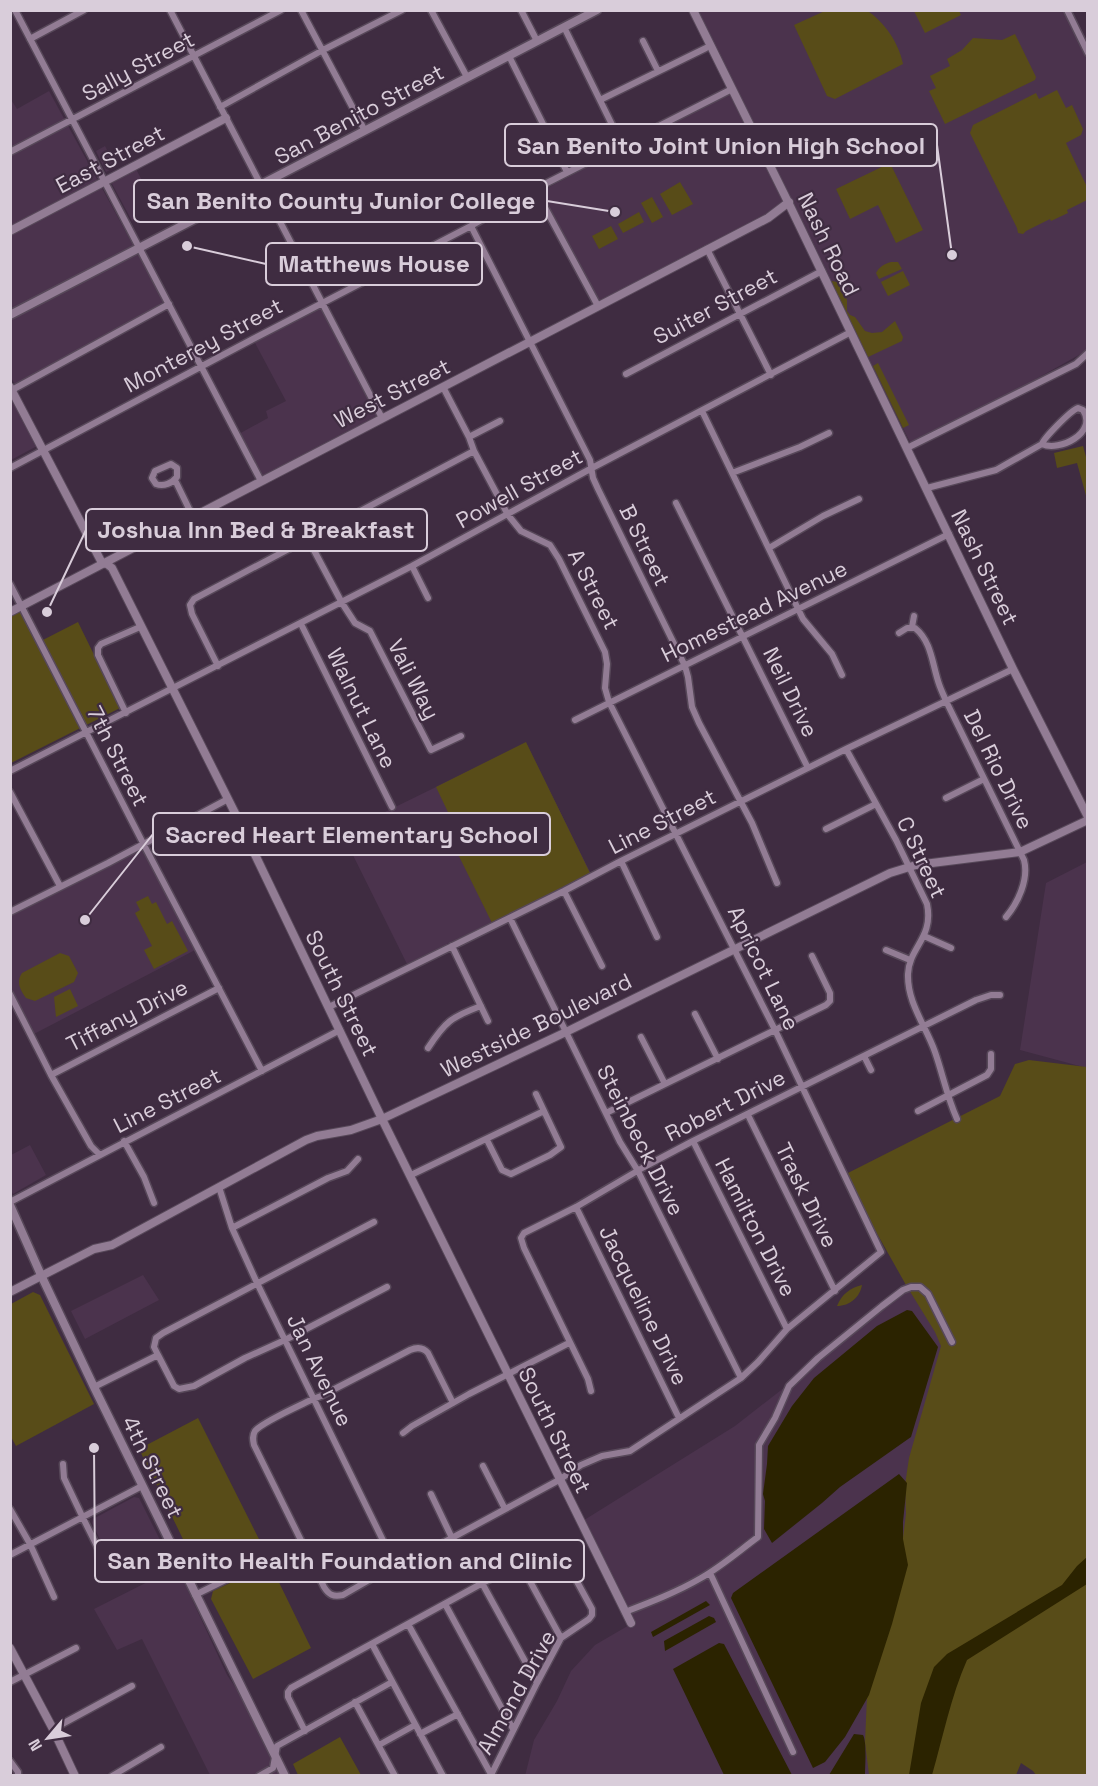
<svg xmlns="http://www.w3.org/2000/svg" width="1098" height="1786" font-family="'Space Grotesk',sans-serif">
	<rect width="100%" height="100%" fill="#3f2c41"/>
	<path fill="#4b334d" d="M698 11H1066L1085 50 1087 63V348L1086 351 913 448 791 205 599 305 538 193 735 89Z
		M49 91 164 302 16 386 10 376V98L17 109Z
		M105 146 116 167 106 172 96 151Z
		M136 169 156 207 132 221 111 182Z
		M323 304 382 418 261 481 237 435 268 418 266 411 286 401 253 339Z
		M10 396 37 446 11 460H10Z
		M526 743 591 874 407 964 342 833Z
		M142 845 197 949 32 1035 11 991V913Z
		M1087 862V1068L1020 1050 1046 883Z
		M30 1145 46 1175 13 1194 11 1190V1155Z
		M143 1275 159 1300 85 1339 71 1311Z
		M918 1283 949 1335 874 1775 525 1776 534 1740 557 1701 571 1671 595 1645 631 1624 581 1522 735 1426Z
		M134 1497 139 1498 162 1544 124 1563 120 1556 115 1553 106 1552 92 1523 93 1519Z
		M177 1567 227 1675 238 1691 279 1775H210L142 1639 117 1650 94 1609Z"/>
	<path fill="#584c18" d="M827 10H866C884 21 899 43 903 64L835 99 827 96 794 25Z
		M914 11H959L961 15 925 33Z
		M1015 34 1036 77 1035 80 945 124 929 91 936 88 930 76 950 66 947 59 962 50 973 38 1002 40Z
		M1057 90 1066 108 1072 105 1083 129 1081 135 1066 143 1087 187V200L1067 210 1068 213 1051 221 1050 219 1026 231 1023 234 1018 233 1017 228 970 133 973 125 1036 93 1039 99Z
		M890 163 923 230 896 243 878 205 850 219 836 189Z
		M680 182 693 204 672 215 660 194Z
		M652 197 663 217 652 223 641 203Z
		M639 212 644 222 623 233 618 224Z
		M611 226 618 239 599 249 592 236Z
		M891 262H898L902 269 879 279 876 273C879 267 884 264 891 262Z
		M903 271 910 285 888 296 881 282Z
		M831 281 838 282 840 284 847 300V311L850 315 855 317 865 331 872 333 882 332 895 321 903 337 902 341 868 357Z
		M878 363 909 425 903 428 873 366Z
		M1083 446 1086 457 1087 456V499L1077 463 1057 468 1054 453Z
		M20 609 37 643 78 622 120 708 11 763V614Z
		M526 742 590 873 492 923 449 836 457 831 436 787Z
		M148 896 152 904 156 902 167 924 172 921 188 951 154 969 144 950 152 946 135 913 140 910 136 902Z
		M60 953 69 956 78 973 74 982 35 1001 26 998C20 990 16 982 22 973Z
		M70 989 78 1006 56 1017 54 997Z
		M1029 1060 1087 1067V1775H1036L1033 1771 1021 1763 1016 1775H869L865 1742 867 1697 898 1577 906 1514 905 1485 909 1458 941 1346 935 1332 906 1285 844 1175 1000 1096 1015 1064Z
		M862 1285C860 1297 850 1306 837 1306 842 1294 850 1288 862 1285Z
		M33 1292 40 1295 94 1404 16 1446 10 1435 11 1304Z
		M198 1418 265 1551 209 1579 201 1576 139 1449Z
		M270 1564 311 1648 253 1679 211 1599 213 1591Z
		M340 1737 361 1775H298L293 1764Z"/>
	<path fill="#2b2300" d="M907 1310 912 1311 938 1347 911 1437 840 1487 822 1503 772 1543 764 1529 765 1501 763 1494 767 1464 768 1446 792 1406 814 1378 877 1326Z
		M899 1474 907 1483 903 1522V1539L908 1565 892 1624 869 1695 845 1737 825 1762 813 1768 731 1598 733 1593Z
		M1087 1557V1584L967 1660C951 1696 943 1737 932 1775H909L921 1703 934 1667 947 1654 1062 1585 1077 1566Z
		M706 1601 710 1605 653 1637 651 1632Z
		M709 1616 714 1618 716 1622 665 1651 664 1641Z
		M719 1643 724 1644 792 1775H724L673 1669Z
		M854 1734 863 1735C867 1742 865 1766 865 1775H829Z"/>
	<g fill="none" stroke-linecap="round" stroke-linejoin="round">
		<defs>
			<path id="minor" d="M15 10 261 481
				M170 10 382 418
				M301 10 365 131
				M431 10 467 77
				M521 10 537 41
				M1067 10 1088 53
				M564 27 622 145
				M30 39 84 10
				M643 41 658 71
				M509 56 567 172
				M600 100 706 48
				M220 107 323 50 402 10
				M10 152 281 10
				M535 189 598 306
				M471 226 590 460 593 478 598 489 685 666 688 677 692 707 699 723 752 823 777 883
				M707 249 771 375
				M626 374 822 271
				M443 387 469 437 474 451 508 515 521 531 550 545 559 559 605 652 607 664 605 688 609 702 775 1030 881 1252 787 1329 758 1362 741 1378 630 1451 602 1456 581 1465 559 1480 413 1559 395 1565 343 1595C333 1597 329 1595 324 1587L254 1445C253 1440 252 1436 255 1431 262 1422 301 1405 313 1399L321 1396 410 1350C417 1347 423 1347 428 1353L453 1403
				M12 390 169 304
				M1078 408 1083 410C1098 433 1059 452 1042 444 1044 438 1070 411 1078 408Z
				M702 411 803 619 832 654 842 675
				M469 437 500 421
				M907 448 1076 364 1088 353
				M171 464 177 468V477C172 483 164 487 156 484L152 478 155 471Z
				M10 468 253 339 471 226 535 189 732 89
				M732 473 800 447 829 433
				M175 480 193 517
				M927 488 996 470 1042 444
				M676 503 808 768
				M308 539 342 603 355 623 370 631 431 750 461 736
				M769 548 823 516 859 499
				M412 566 428 598
				M10 584 143 843 262 1071
				M301 624 392 807
				M912 627 914 616
				M899 633 907 628H915C932 642 932 664 939 684 941 690 944 696 946 701L1024 860C1029 879 1018 903 1006 917
				M218 666 192 614 190 605 194 599 474 451
				M126 713 98 655V648L101 644 140 627
				M575 720 949 534
				M846 749 896 840 927 904C934 938 909 947 908 974 907 1003 926 1026 935 1052 943 1075 947 1097 957 1119
				M10 771 412 566 592 468 851 332
				M10 792 60 886
				M946 798 984 779
				M826 829 876 804
				M621 861 657 937
				M564 891 602 966
				M10 912 108 863 228 799
				M510 918 620 1142 638 1171 741 1378
				M924 936 951 948
				M452 946 488 1021
				M886 950 910 960
				M10 994 51 1075 91 1146 99 1154
				M329 1007 564 891 621 861 846 749 1013 669
				M695 1014 718 1059
				M641 1037 665 1084
				M428 1048C445 1022 451 1017 481 1006
				M864 1056 871 1070
				M51 1075 219 988
				M918 1111 987 1075 991 1069V1054
				M606 1113 826 1005 830 1001V993L812 956
				M748 1115 835 1291
				M487 1140 502 1170 511 1174 550 1155 561 1147 536 1094
				M124 1141 144 1177 154 1203
				M693 1141 787 1329
				M411 1175 544 1111
				M219 1187 232 1228 257 1283 395 1565
				M10 1202 340 1030
				M576 1207 679 1418
				M232 1228 328 1178 347 1171 358 1159
				M158 1355 174 1386 179 1389 194 1386 245 1358 285 1340 387 1287
				M94 1387 158 1355 154 1347 156 1338 163 1333 374 1222
				M591 1391 588 1379 524 1248 521 1238 524 1233 576 1207 644 1167 693 1141 976 1000 991 995H1000
				M403 1433 412 1426 469 1394 569 1343
				M63 1464 64 1478 83 1518 100 1552 112 1565
				M483 1466 505 1509
				M431 1494 452 1538
				M10 1509 30 1544 54 1597
				M10 1555 142 1486
				M520 1563 561 1638
				M710 1573 793 1752
				M482 1583 537 1683
				M195 1595 302 1542
				M445 1604 513 1729
				M625 1612C651 1602 677 1592 701 1578 722 1566 739 1551 758 1537L759 1445 775 1418 789 1386 818 1358 882 1306 903 1290 911 1287H920L928 1294 952 1342
				M408 1624 492 1776
				M372 1644 443 1776
				M10 1682 76 1648
				M355 1702 395 1776
				M53 1729 132 1686
				M305 1731 288 1697V1692L291 1688 552 1545H557L592 1609V1615L589 1619 561 1638 537 1683 491 1775
				M420 1734 458 1714
				M379 1745 415 1725
				M10 1761 18 1772V1776
				M112 1776 161 1747
				M259 1776 273 1768 277 1746 392 1682"/>
			<path id="tertiary" d="M693 10 790 206 1013 669 1088 817
				M10 231 226 118
				M10 387 102 563 107 564 112 568 236 815 382 1119 631 1623
				M10 612 768 218 789 202
				M10 1292 94 1249 112 1245 306 1140 317 1136 351 1130 382 1119 566 1032 890 873 916 865 1020 852 1088 820
				M10 1648 53 1729 75 1776"/>
			<path id="secondary" d="M10 315 597 10
				M10 1205 41 1275 94 1387 285 1776"/>
		</defs>
		<use href="#minor" stroke="#574859" stroke-width="9"/>
		<use href="#tertiary" stroke="#574859" stroke-width="10"/>
		<use href="#secondary" stroke="#574859" stroke-width="11"/>
		<use href="#minor" stroke="#927c94" stroke-width="6"/>
		<use href="#tertiary" stroke="#927c94" stroke-width="8"/>
		<use href="#secondary" stroke="#927c94" stroke-width="8"/>
	</g>
	<g text-anchor="middle" stroke-width="4.5" stroke-linejoin="round" paint-order="stroke">
		<g font-size="22" fill="#d9cdda" stroke="#3f2c41">
			<text transform="translate(138 66) rotate(-28)" y="8">Sally Street</text>
			<text transform="translate(359 114) rotate(-28)" y="8">San Benito Street</text>
			<text transform="translate(110 159) rotate(-28)" y="8">East Street</text>
			<text transform="translate(829 244) rotate(64)" y="8">Nash Road</text>
			<text transform="translate(715 306) rotate(-28)" y="8">Suiter Street</text>
			<text transform="translate(203 345) rotate(-28)" y="8">Monterey Street</text>
			<text transform="translate(392 393) rotate(-27)" y="8">West Street</text>
			<text transform="translate(519 488) rotate(-29)" y="8">Powell Street</text>
			<text transform="translate(645 545) rotate(64)" y="8">B Street</text>
			<text transform="translate(985 567) rotate(64)" y="8">Nash Street</text>
			<text transform="translate(594 589) rotate(63)" y="8">A Street</text>
			<text transform="translate(754 611) rotate(-26)" y="8">Homestead Avenue</text>
			<text transform="translate(414 679) rotate(63)" y="8">Vali Way</text>
			<text transform="translate(791 692) rotate(64)" y="8">Neil Drive</text>
			<text transform="translate(362 708) rotate(64)" y="8">Walnut Lane</text>
			<text transform="translate(118 756) rotate(63)" y="8">7th Street</text>
			<text transform="translate(999 769) rotate(64)" y="8">Del Rio Drive</text>
			<text transform="translate(662 821) rotate(-27)" y="8">Line Street</text>
			<text transform="translate(922 857) rotate(65)" y="8">C Street</text>
			<text transform="translate(764 968) rotate(64)" y="8">Apricot Lane</text>
			<text transform="translate(342 993) rotate(64)" y="8">South Street</text>
			<text transform="translate(127 1015) rotate(-27)" y="8">Tiffany Drive</text>
			<text transform="translate(536 1025) rotate(-26)" y="8">Westside Boulevard</text>
			<text transform="translate(167 1100) rotate(-27)" y="8">Line Street</text>
			<text transform="translate(725 1105) rotate(-27)" y="8">Robert Drive</text>
			<text transform="translate(641 1140) rotate(63)" y="8">Steinbeck Drive</text>
			<text transform="translate(807 1195) rotate(64)" y="8">Trask Drive</text>
			<text transform="translate(756 1227) rotate(63)" y="8">Hamilton Drive</text>
			<text transform="translate(644 1305) rotate(64)" y="8">Jacqueline Drive</text>
			<text transform="translate(320 1370) rotate(64)" y="8">Jan Avenue</text>
			<text transform="translate(555 1430) rotate(64)" y="8">South Street</text>
			<text transform="translate(153 1467) rotate(64)" y="8">4th Street</text>
			<text transform="translate(516 1692) rotate(-61)" y="8">Almond Drive</text>
		</g>
	</g>
	<path fill="none" stroke="#d9cdda" stroke-width="2" d="M952 255L937 145M615 212L547 201M187 246L266 264M47 612L86 530M85 920L153 834M94 1448L95 1561"/>
	<g fill="#d9cdda" stroke="#3f2c41" stroke-width="2">
		<circle cx="952" cy="255" r="6"/>
		<circle cx="615" cy="212" r="6"/>
		<circle cx="187" cy="246" r="6"/>
		<circle cx="47" cy="612" r="6"/>
		<circle cx="85" cy="920" r="6"/>
		<circle cx="94" cy="1448" r="6"/>
	</g>
	<g fill="#3f2c41" stroke="#d9cdda" stroke-width="2">
		<rect x="505" y="124" width="432" height="42" rx="6"/>
		<rect x="134" y="180" width="413" height="42" rx="6"/>
		<rect x="266" y="243" width="216" height="42" rx="6"/>
		<rect x="86" y="509" width="341" height="42" rx="6"/>
		<rect x="153" y="813" width="397" height="42" rx="6"/>
		<rect x="95" y="1540" width="489" height="42" rx="6"/>
	</g>
	<g font-size="24" text-anchor="middle" font-weight="bold" fill="#d9cdda">
		<text x="721" y="154">San Benito Joint Union High School</text>
		<text x="341" y="209">San Benito County Junior College</text>
		<text x="374" y="272">Matthews House</text>
		<text x="256" y="538">Joshua Inn Bed &amp; Breakfast</text>
		<text x="352" y="843">Sacred Heart Elementary School</text>
		<text x="340" y="1569">San Benito Health Foundation and Clinic</text>
	</g>
	<rect width="1098" height="1786" fill="none" stroke="#d9cdda" stroke-width="24"/>
	<g transform="translate(48 1738) rotate(241)" stroke="#3f2c41" stroke-width="4.5" paint-order="stroke">
	<path d="M0-4.5L10 22L0 15L-10 22Z" fill="#d9cdda"/>
	<text y="-9" font-size="16" font-weight="bold" text-anchor="middle" fill="#d9cdda">N</text>
	</g>
</svg>
